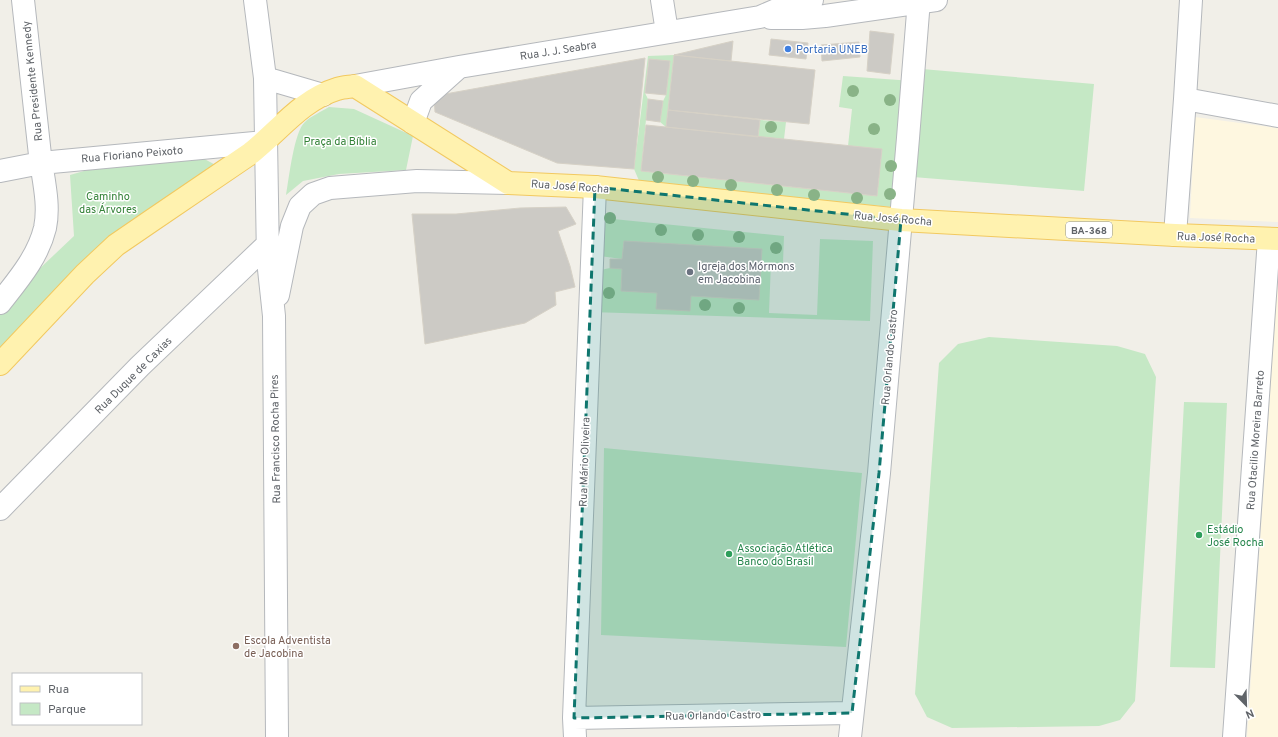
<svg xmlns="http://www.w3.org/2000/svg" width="1278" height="737" font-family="Overpass,sans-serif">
	<rect width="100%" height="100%" fill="#f1efe8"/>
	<path fill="#fef7e0" d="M1195 117 1278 128V222L1190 218Z
		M1278 274V737H1247Z"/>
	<path fill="#c5e8c5" d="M674 55 666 127 660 122 663 101 666 95 670 62 649 59 645 93 648 99 641 171 877 196 882 150 848 146 852 109 839 107 843 76 913 81 902 208 640 183 634 169 648 56Z
		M922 69 1094 84 1084 191 913 177Z
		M329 107 354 109 413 136 406 170 339 174 303 181 286 195C289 179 294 131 305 122 311 116 321 112 329 107Z
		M760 120 786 122 784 139 758 137Z
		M199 156 221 168 0 353V312L16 291 74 236 70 175 91 169Z
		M593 217 784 236 783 263H771L769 313 817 315 820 239 873 241 870 321 590 312 591 272 610 268 622 269 621 291 657 293 656 309 691 296 759 300 762 249 624 241 622 259 592 255Z
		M989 337 1117 346 1145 354 1156 377 1135 701 1120 720 1099 726 952 728 927 717 915 694 939 363 958 344Z
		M1184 402 1227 403 1215 668 1170 667Z
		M604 448 862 473 846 647 601 635Z"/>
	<path fill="#cccac5" stroke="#d6d1c6" d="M870 31 894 34 890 74 867 71Z
		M771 39 808 43 806 59 769 55Z
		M733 41 731 61 674 55Z
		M859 42 860 57 822 61 821 45Z
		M674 55 815 70 809 124 668 110Z
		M645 58 634 169 557 163 435 112 434 96Z
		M649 59 670 61 666 95 645 93Z
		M648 99 663 101 660 122 646 120Z
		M668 110 760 120 758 137 666 127Z
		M646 125 882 149 877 196 641 171Z
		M566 207 576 224 558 231 570 266 575 287 555 292 556 305 525 323 425 344 412 214H456L520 208Z
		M624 241 762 249 759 300 691 296 690 311 656 309 657 293 621 291 622 269 610 268V259H622Z"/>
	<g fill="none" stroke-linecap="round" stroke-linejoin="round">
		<defs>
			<path id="minor" d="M255 0 265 78 268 260 274 316 277 737
				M662 0 667 32
				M771 18H802L825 16 936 0
				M265 78 323 95
				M355 86 459 67 760 17 781 8 812 0
				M1185 99 1278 116
				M413 123 421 101 459 67
				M0 171 41 163 265 142
				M1175 235 1185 99 1191 0
				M278 295 292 226 300 206 313 194 330 188 417 181 508 183
				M0 303C18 280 38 257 45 228 50 204 43 179 40 155 34 103 29 52 23 0
				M0 509 140 366 268 244
				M574 718 852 713
				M575 737 574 718 595 187
				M850 737 879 473 908 138 919 0
				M1234 737 1269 239"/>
			<path id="major" d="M0 364 85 274 116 245 151 221 251 153C279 131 301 100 337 89 343 87 349 87 355 86L508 183 595 187 901 220 1175 235 1278 239"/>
		</defs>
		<use href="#minor" stroke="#b5b8bc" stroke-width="24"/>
		<use href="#major" stroke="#f2c960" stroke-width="24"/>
		<use href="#minor" stroke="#fff" stroke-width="22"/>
		<use href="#major" stroke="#fff2af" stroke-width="22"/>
	</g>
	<g fill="#89b387">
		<circle cx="853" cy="91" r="6"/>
		<circle cx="890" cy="100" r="6"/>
		<circle cx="771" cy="127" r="6"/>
		<circle cx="874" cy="129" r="6"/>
		<circle cx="891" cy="166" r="6"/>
		<circle cx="658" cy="177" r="6"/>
		<circle cx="693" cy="181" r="6"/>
		<circle cx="731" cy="185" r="6"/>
		<circle cx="777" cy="190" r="6"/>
		<circle cx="890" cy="194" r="6"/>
		<circle cx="814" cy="195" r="6"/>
		<circle cx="857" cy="198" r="6"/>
		<circle cx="610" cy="218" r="6"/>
		<circle cx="661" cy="230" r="6"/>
		<circle cx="698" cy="235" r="6"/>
		<circle cx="739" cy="237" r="6"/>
		<circle cx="776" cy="248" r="6"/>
		<circle cx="609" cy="293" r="6"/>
		<circle cx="705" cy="305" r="6"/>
		<circle cx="739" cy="308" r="6"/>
	</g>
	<path fill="#0f766e" fill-opacity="0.2" stroke="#0f766e" stroke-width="3" stroke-dasharray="8 5" stroke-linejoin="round" d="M595 187 901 220 879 473 852 713 574 718Z"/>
	<circle fill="#3f7fe0" stroke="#fff" stroke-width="1.5" cx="788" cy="49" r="4"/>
	<circle fill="#6b7280" stroke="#fff" stroke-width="1.5" cx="690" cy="272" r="4"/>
	<g fill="#2e9e5b" stroke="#fff" stroke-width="1.5">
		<circle cx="1199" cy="535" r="4"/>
		<circle cx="729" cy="554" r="4"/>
	</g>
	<circle fill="#8d6e63" stroke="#fff" stroke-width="1.5" cx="236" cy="646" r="4"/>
	<g text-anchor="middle" stroke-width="3" stroke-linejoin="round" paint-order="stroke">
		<rect fill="#fff" stroke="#8f9295" stroke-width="1" x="1066" y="222" width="46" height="16" rx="3"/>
		<g font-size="10" font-weight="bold" fill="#5f6368">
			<text x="1089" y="234">BA-368</text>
		</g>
		<g font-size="11" fill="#366cbe" stroke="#fff" text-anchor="start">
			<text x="796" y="53">Portaria UNEB</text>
		</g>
		<g font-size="11" fill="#5f6368" stroke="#fff">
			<text transform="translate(558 50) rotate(-9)" y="4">Rua J. J. Seabra</text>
			<text transform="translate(32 81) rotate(-96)" y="4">Rua Presidente Kennedy</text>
			<text transform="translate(132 154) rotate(-5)" y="4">Rua Floriano Peixoto</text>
			<text transform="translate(570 186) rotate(4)" y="4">Rua José Rocha</text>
			<text transform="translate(893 218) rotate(5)" y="4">Rua José Rocha</text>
			<text transform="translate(1216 237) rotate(2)" y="4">Rua José Rocha</text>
			<text transform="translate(889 357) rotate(-85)" y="4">Rua Orlando Castro</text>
			<text transform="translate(133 375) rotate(-45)" y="4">Rua Duque de Caxias</text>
			<text transform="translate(275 439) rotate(-91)" y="4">Rua Francisco Rocha Pires</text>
			<text transform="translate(1255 440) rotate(-86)" y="4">Rua Otacilio Moreira Barreto</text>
			<text transform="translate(584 462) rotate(-88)" y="4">Rua Mário Oliveira</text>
			<text transform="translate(713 715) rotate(-1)" y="4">Rua Orlando Castro</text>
		</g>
		<g font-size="11" fill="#348238" stroke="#fff">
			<text x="340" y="145">Praça da Bíblia</text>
			<text x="108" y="200">Caminho<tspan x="108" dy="13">das Árvores</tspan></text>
		</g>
		<g font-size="11" fill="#5b616d" stroke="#fff" text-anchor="start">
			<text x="698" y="270">Igreja dos Mórmons<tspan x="698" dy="13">em Jacobina</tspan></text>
		</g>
		<g font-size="11" fill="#27864d" stroke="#fff" text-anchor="start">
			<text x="1207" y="533">Estádio<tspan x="1207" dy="13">José Rocha</tspan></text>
			<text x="737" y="552">Associação Atlética<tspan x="737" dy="13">Banco do Brasil</tspan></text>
		</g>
		<g font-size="11" fill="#785e54" stroke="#fff" text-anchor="start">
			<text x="244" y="644">Escola Adventista<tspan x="244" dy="13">de Jacobina</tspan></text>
		</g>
	</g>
	<rect x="12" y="673" width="130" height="52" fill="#ffffff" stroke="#bfc1c3"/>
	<rect x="20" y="686" width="20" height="6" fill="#fff2af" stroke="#bfc1c3"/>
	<text x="48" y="693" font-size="12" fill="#5f6368">Rua</text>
	<rect x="20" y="703" width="20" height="12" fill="#c5e8c5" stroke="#bfc1c3"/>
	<text x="48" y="713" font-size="12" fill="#5f6368">Parque</text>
	<g transform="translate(1246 705) rotate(157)" stroke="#ffffff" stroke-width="3" paint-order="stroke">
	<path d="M0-3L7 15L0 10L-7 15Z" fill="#5f6368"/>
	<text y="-6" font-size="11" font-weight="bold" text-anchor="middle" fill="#5f6368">N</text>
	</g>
</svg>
